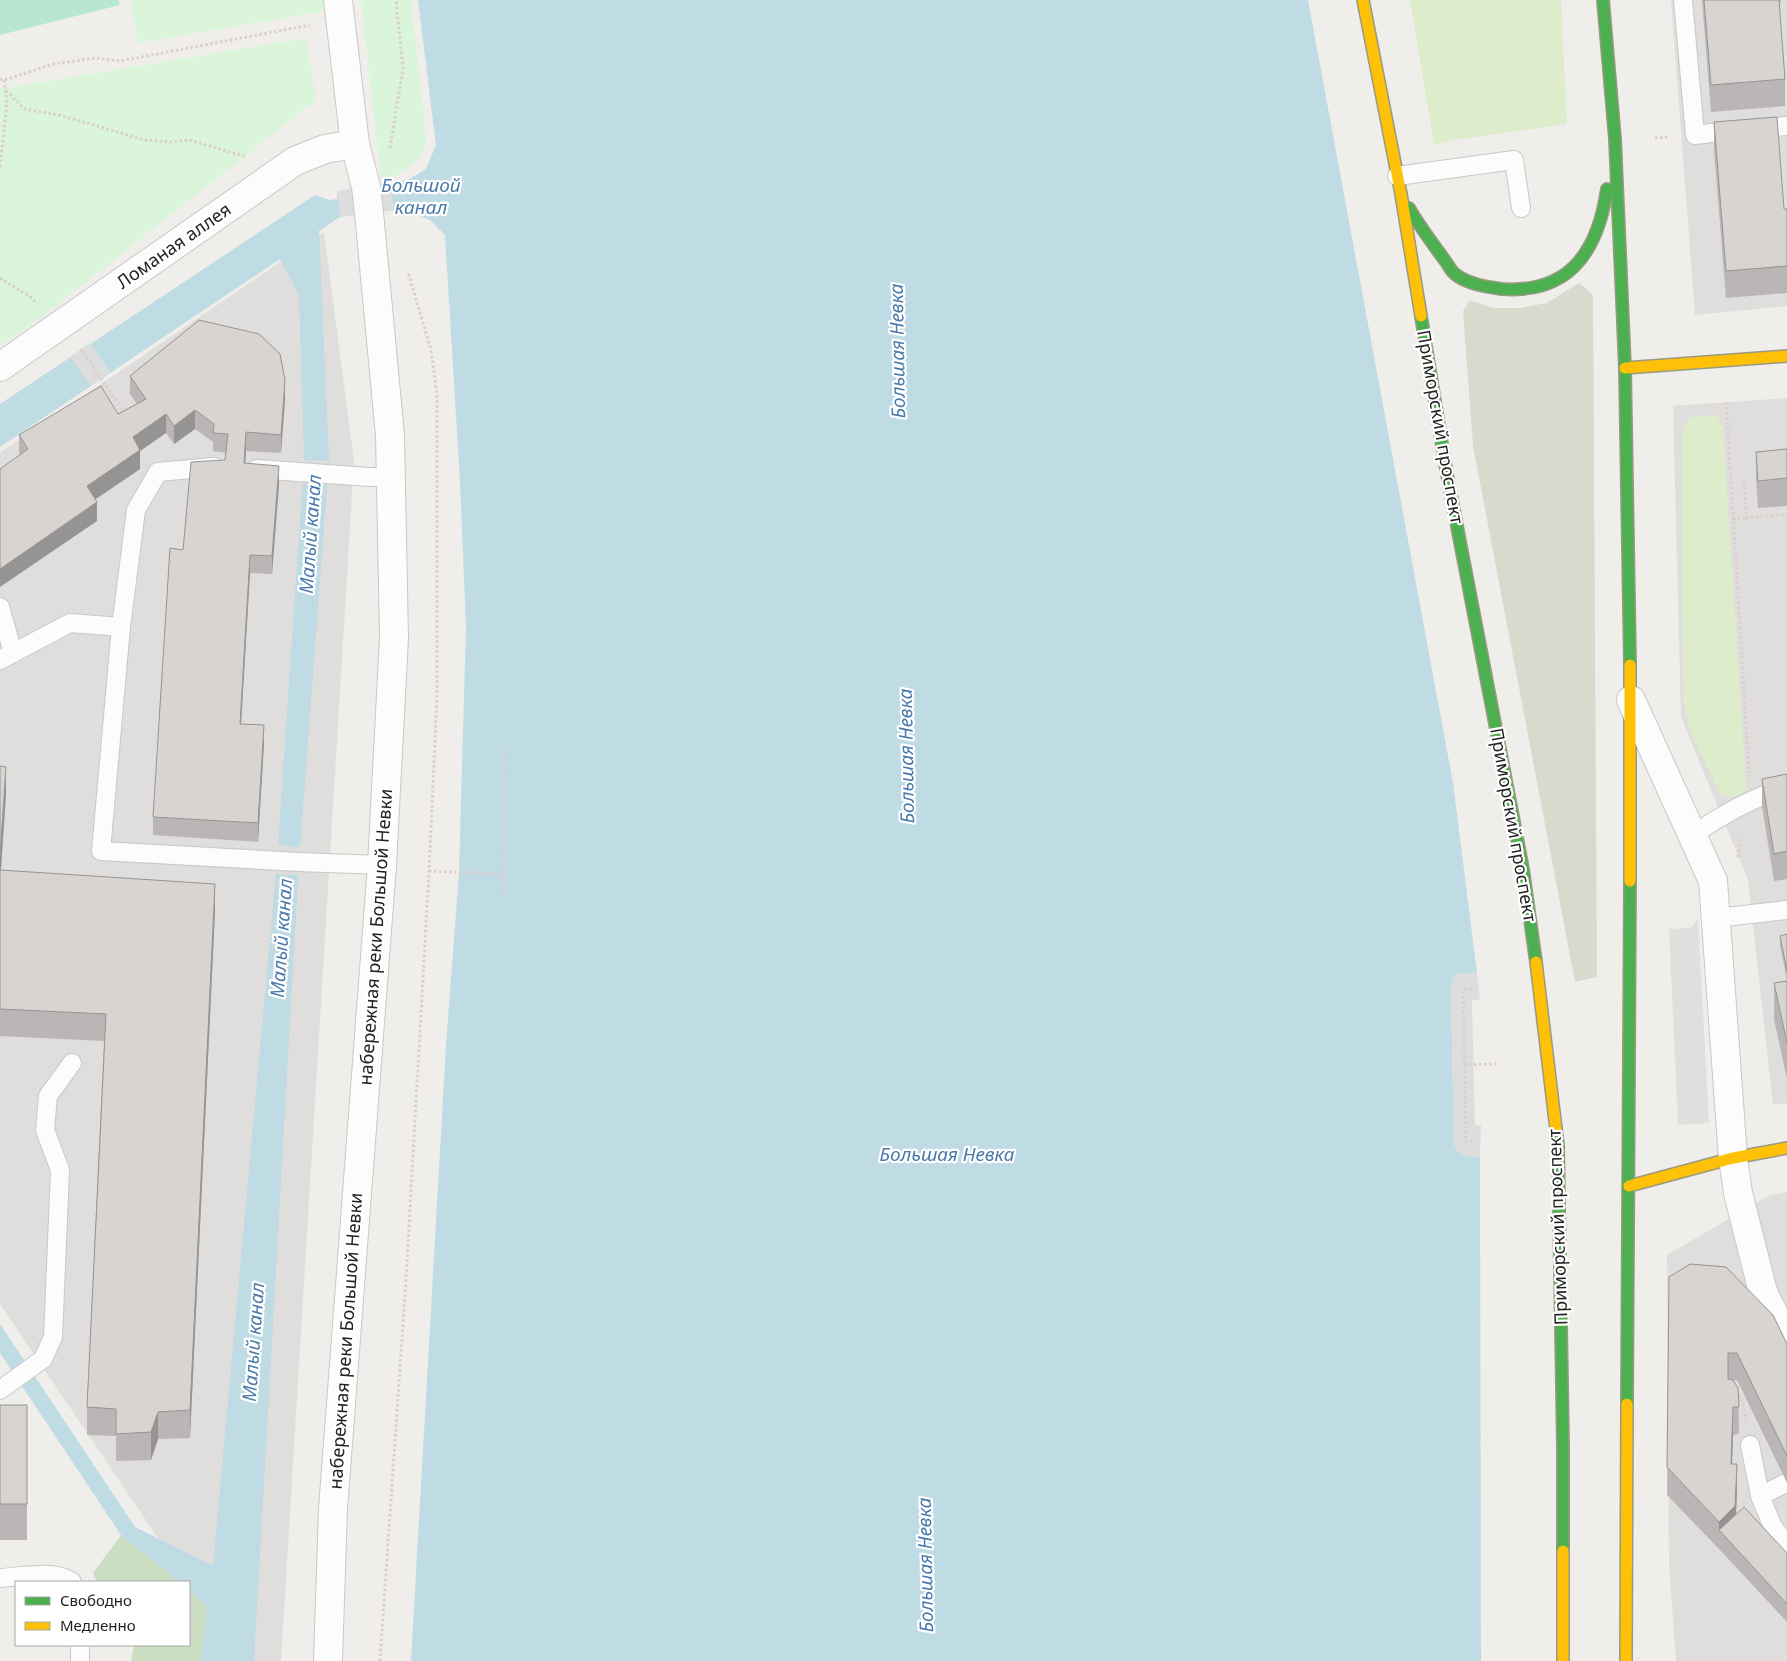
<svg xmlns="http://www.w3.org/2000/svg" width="1787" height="1661" font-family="'Noto Sans',sans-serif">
	<rect width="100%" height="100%" fill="#f0eeeb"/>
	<path fill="#dfdedc" d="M1671 0H1787V306L1695 315Z
		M324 232 354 461 281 1661H241L0 1304V453Z
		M1787 398V1103L1773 1105 1748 880 1681 717 1673 406Z
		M1787 1192V1661H1676L1669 1565 1667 1255 1770 1195Z"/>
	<path fill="#d9d9cd" d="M1579 283 1593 295 1597 977 1575 982 1473 446 1463 311 1470 300 1492 308H1519L1547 303Z"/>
	<path fill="#ddeccb" d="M1410 0H1561L1567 124 1454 140 1434 145Z
		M1717 415 1723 429 1746 788 1743 793 1730 798 1720 793 1689 730 1683 700 1682 429 1691 417Z"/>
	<path fill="#cbdec1" d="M121 1535 179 1582H97L93 1573Z
		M189 1590 208 1606 201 1661H131L134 1645H189Z"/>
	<path fill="#daf5da" d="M130 0H324L326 11 138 43Z
		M361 0H411L427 145C414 169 405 171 381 181Z
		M306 38 316 100 29 327 0 344V89Z"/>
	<path fill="#b7e6d2" d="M0 0H118L120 5 0 35Z"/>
	<path fill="#e0dfde" d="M1698 919 1709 1123 1678 1125 1669 929 1691 928Z"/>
	<path fill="#bfdbe3" d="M418 0H1308L1453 783 1477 973 1459 974 1453 978 1451 987 1454 1144 1470 1157H1480L1481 1661H411L446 1045 459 873 466 626 460 481 445 235 430 220 411 213 394 210 340 217 319 231 329 461 299 862 254 1661H201L207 1606 189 1590V1582H179L121 1535 0 1353V1324L135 1527 213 1566 277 861 304 460 299 295 280 259 0 447V404L315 195 329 200 337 199V191L390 184 409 179 426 169 436 145Z"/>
	<path fill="#dedddd" d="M390 184 394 210 340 217 337 191Z
		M90 343 110 372 91 386 70 357Z
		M304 460 329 461 328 485 302 484Z
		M278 845 300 847 298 875 276 874Z
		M1477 973 1480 1000H1472L1475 1125H1481L1480 1157H1470L1463 1155 1457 1151 1454 1144 1451 987 1453 978 1459 974Z"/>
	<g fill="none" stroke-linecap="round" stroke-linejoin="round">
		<defs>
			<path id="lane" d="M1683 0 1695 135 1712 133
				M1754 129 1787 126
				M1397 176 1514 160 1521 208
				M257 469 369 477H391
				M0 607 13 653
				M121 627 136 510 158 472 214 467
				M0 660 70 623 121 627 101 851 299 862 382 865
				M1692 836C1722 814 1752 798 1787 787
				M1716 918 1787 910
				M0 1390 43 1359 53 1337 60 1170 45 1130 48 1096 72 1063
				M1750 1445 1760 1496 1773 1527 1787 1545
				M1760 1496 1786 1483
				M0 1578C21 1577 55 1569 72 1582
				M80 1659V1645"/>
			<path id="street" d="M0 367 295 161 325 149 355 144
				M1631 700 1713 881 1733 1158 1738 1193 1763 1292 1787 1341
				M328 1661 333 1509 382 865 394 638 390 435 369 213 366 187 355 144 338 0"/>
			<path id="fast" d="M1603 0 1615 139 1625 368 1630 665
				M1409 208C1420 227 1433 244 1446 262 1449 266 1451 271 1455 274 1467 284 1487 287 1502 289 1571 294 1598 250 1607 189
				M1421 316 1446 469 1523 869 1536 962
				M1556 1129 1558 1145 1563 1446V1551
				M1627 1404 1630 881"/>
			<path id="slow" d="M1363 0 1401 194 1421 316
				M1625 368 1787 356
				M1630 881V665
				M1536 962 1556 1129
				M1629 1186 1733 1158 1787 1148
				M1563 1551V1661
				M1626 1661 1627 1404"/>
		</defs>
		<use href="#lane" stroke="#c9c8c7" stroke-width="20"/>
		<use href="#street" stroke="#c9c8c7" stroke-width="30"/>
		<use href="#fast" stroke="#999a82" stroke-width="14"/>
		<use href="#slow" stroke="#999a82" stroke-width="14"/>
		<path stroke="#dccecd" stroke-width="3" stroke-dasharray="2.5 2.5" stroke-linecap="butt" d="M0 79 4 80 53 64 95 58 120 61 310 25
			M6 91 25 109 59 115 145 140 170 142 189 140 247 157
			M1655 138 1670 137
			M390 148 403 68 396 0
			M0 167 7 103 4 80
			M0 278 29 296 37 303
			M81 349 125 414
			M1726 402 1749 773
			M1744 482 1747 518 1787 514
			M1733 519 1747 518
			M1738 857 1742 836
			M429 871 503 874
			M503 896 505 749
			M1472 989 1463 990 1466 1142 1475 1141
			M1464 1065 1496 1064
			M1737 1390 1742 1401 1746 1420
			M380 1661 406 1280 429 871 437 697V394L431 350 408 272"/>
		<use href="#lane" stroke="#fdfcfc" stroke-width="18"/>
		<use href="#street" stroke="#fdfcfc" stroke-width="28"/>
		<use href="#fast" stroke="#4caf50" stroke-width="11"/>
		<use href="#slow" stroke="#ffc107" stroke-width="11"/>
	</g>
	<path fill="#b9b6b5" d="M1702 0H1781V2L1779 3 1785 79V106L1711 112Z
		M1714 122 1784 209H1787V293L1726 298 1714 150Z
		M130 376 285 399 281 453 246 451 245 463 279 485 272 574 250 573 241 724 264 744 258 842 153 835V817L183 550 225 460 226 453 213 451V442L195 429 174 444 166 433 140 451V469L95 499 97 521 19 453V435L118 414 137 404 130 394Z
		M1787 449V506L1758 508 1756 479V452Z
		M0 766 6 794 1 870 215 911 190 1438 158 1439 151 1460 116 1461V1436L87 1435V1407L104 1041 0 1036Z
		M1787 774V879L1774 881 1762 806V779Z
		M1787 934V981L1780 945V936Z
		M1787 981V1079L1774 1019V983Z
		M1669 1277 1787 1344V1483L1737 1380H1733L1738 1388 1739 1434 1733 1435 1732 1464 1737 1492 1736 1515 1787 1553V1622L1719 1549 1667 1495Z
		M0 1405H27V1540H0Z"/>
	<path fill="#969493" d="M285 380V399L281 453V435Z
		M195 410V429L174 444V426Z
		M166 414V433L140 451V469L87 505V486L133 437Z
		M246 432V451L244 481V463Z
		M279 466V485L272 574V556Z
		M97 502V521L0 587V569Z
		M250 555V573L240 742V724Z
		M264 725V744L258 842V823Z
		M6 767V794L0 883V856Z
		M215 884V911L190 1438V1410Z
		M1733 1407V1435L1731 1492V1464Z
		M158 1412V1439L151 1460V1432Z
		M1737 1464V1492L1735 1534 1719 1530V1522Z"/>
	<path fill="#d7d4d2" stroke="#969493" d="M1704 0H1779L1785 79 1711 85Z
		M1777 117 1784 209H1787V266L1726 271 1714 122Z
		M199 320 259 334 280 354 285 380 281 435 246 432 244 463 279 466 272 556 250 555 240 724 264 725 258 823 153 817 170 548 183 550 191 462 225 460 228 434 213 433 214 424 195 410 174 426 166 414 133 437 140 450 87 486 97 502 0 569V469L28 449 19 435 101 386 118 414 146 399 130 376Z
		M1787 449V478L1758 481 1756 452Z
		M0 766 6 767 0 856Z
		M1787 774V851L1774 854 1762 779Z
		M0 870 215 884 190 1410 158 1412 151 1432 116 1434V1409L87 1407 106 1014 0 1009Z
		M1787 934V971L1780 936Z
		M1787 981V1043L1774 983Z
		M1690 1264 1726 1267 1773 1315 1787 1344V1456L1737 1353H1728V1379L1733 1380 1738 1388 1739 1407H1733L1731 1464H1737L1735 1506 1719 1522 1667 1467 1669 1277Z
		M0 1405H27V1504H0Z
		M1744 1507 1787 1553V1604L1719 1530Z"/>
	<g text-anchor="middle" stroke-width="4.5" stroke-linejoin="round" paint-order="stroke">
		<g font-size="18" fill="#222" stroke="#fff">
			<text transform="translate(174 246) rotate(-35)" y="6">Ломаная аллея</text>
			<text transform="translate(1440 427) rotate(80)" y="6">Приморский проспект</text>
			<text transform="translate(1513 825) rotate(80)" y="6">Приморский проспект</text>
			<text transform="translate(376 937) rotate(-86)" y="6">набережная реки Большой Невки</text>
			<text transform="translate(1558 1227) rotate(-92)" y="6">Приморский проспект</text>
			<text transform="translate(346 1341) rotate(-86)" y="6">набережная реки Большой Невки</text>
		</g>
		<g font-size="19" font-style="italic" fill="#4a7aab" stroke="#fff">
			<text x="421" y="192">Большой<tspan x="421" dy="22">канал</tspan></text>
			<text transform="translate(897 351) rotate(-91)" y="7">Большая Невка</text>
			<text transform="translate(310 534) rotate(-86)" y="7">Малый канал</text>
			<text transform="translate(906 756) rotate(-91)" y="7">Большая Невка</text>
			<text transform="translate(281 938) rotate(-86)" y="7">Малый канал</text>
			<text x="947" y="1161">Большая Невка</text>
			<text transform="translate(253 1342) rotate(-86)" y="7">Малый канал</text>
			<text transform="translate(925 1565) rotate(-91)" y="7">Большая Невка</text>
		</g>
	</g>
	<rect x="15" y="1581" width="175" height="65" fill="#ffffff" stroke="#a7a7a7"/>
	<rect x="25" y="1597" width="25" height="8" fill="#4caf50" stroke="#a7a7a7"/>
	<text x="60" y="1606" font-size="15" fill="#222222">Свободно</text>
	<rect x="25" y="1622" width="25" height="8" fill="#ffc107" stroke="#a7a7a7"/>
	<text x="60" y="1631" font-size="15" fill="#222222">Медленно</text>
</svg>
